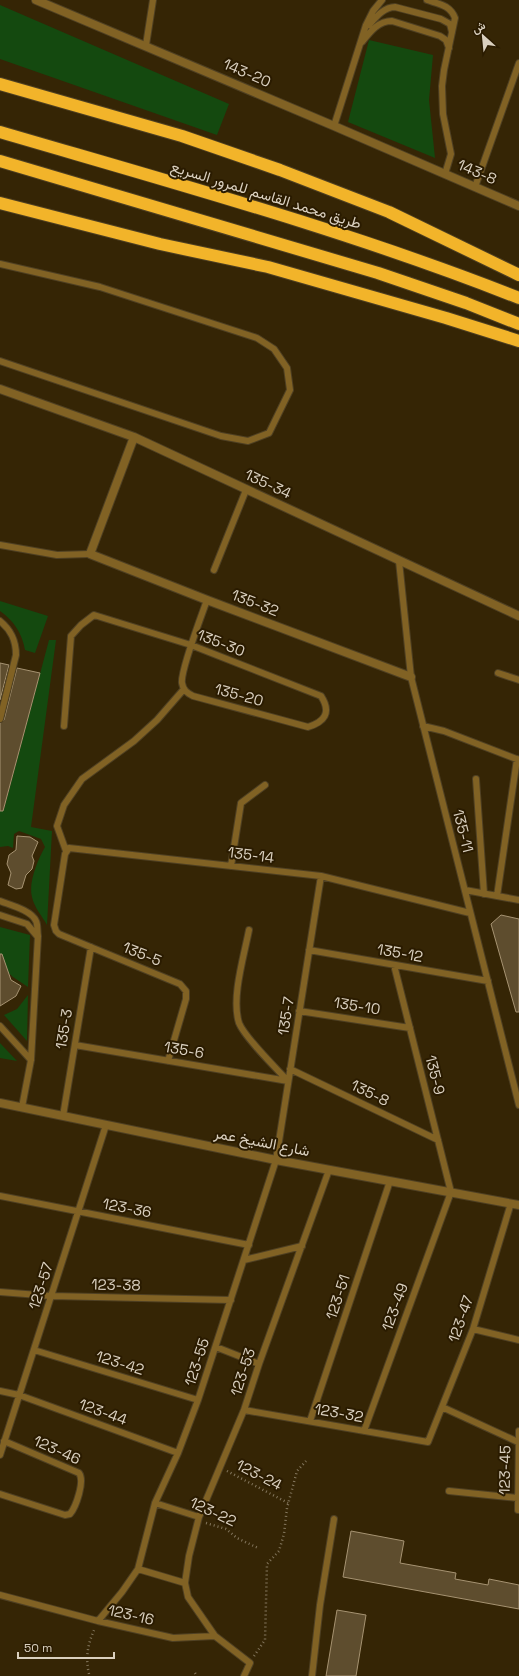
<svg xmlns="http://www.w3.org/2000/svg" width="519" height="1676" font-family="'Space Grotesk',Vazirmatn,sans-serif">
	<rect width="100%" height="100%" fill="#352505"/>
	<path fill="#14490f" d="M0 5 229 104 217 135 0 59Z
		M369 40 433 55 429 100 435 158 348 122Z
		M0 601 48 616 35 653 25 650C22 633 14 621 0 611Z
		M49 640H56L31 827 52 831 47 925C42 916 34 907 32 897 28 883 38 859 45 847L41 839 19 831 14 834 13 848 8 846 0 847V808L4 809Z
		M0 927 30 935 28 987 13 977 0 965Z
		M28 995 27 1041 4 1015 17 1009Z
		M0 1043 17 1061 0 1058Z"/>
	<path fill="#5e4d2e" stroke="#a69372" d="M0 663 9 665 0 700Z
		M17 668 40 673 3 811H0V723L4 720Z
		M17 836 30 837 38 842 32 856 34 861 32 869 26 875 22 888 16 889 8 885 11 873 7 864 9 855 16 850Z
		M501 915 519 919V1012H516L491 924Z
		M0 954H2L11 980 21 986 16 996 0 1006Z
		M351 1531 404 1541 400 1563 456 1573 455 1579 488 1585 489 1579 519 1585V1609L343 1577Z
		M337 1610 366 1615 356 1676H326Z"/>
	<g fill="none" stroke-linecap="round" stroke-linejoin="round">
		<defs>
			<path id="service" d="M427 0C439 4 450 5 455 18L444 70 442 86 443 114 451 154 445 174
				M369 25C376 17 384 7 395 7L441 19 450 24 452 32
				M362 42C370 32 378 21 392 21L440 36 446 40 449 48
				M146 45 153 0
				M334 126 366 25 373 11 382 0
				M475 187 519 63
				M0 264 100 287 257 338 274 349 287 368 290 390 269 433 248 441 221 436 0 361
				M0 545 57 555 90 554
				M399 561 411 677 519 1105
				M214 570 246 490
				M0 621C11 630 16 640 16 655L0 719
				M498 673 519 680
				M64 726 71 636 81 625 94 615 191 645 321 696C332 713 324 722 308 727L193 696C187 693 183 690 182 683 180 672 202 614 207 600
				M423 726 444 731 519 760
				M476 779 484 894
				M66 851 57 826 64 805 82 779 134 741 157 720 184 689
				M231 866 241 803 265 785
				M465 890 519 900
				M497 896 517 759
				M0 901C10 905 31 910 36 921 38 925 37 931 38 936L31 1060 22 1107
				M0 915 27 924 37 936
				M249 930C244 956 231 998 239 1023 245 1038 276 1068 288 1081
				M309 950 488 981
				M299 1011 410 1028
				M0 1026 31 1060
				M75 1045 288 1081
				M168 1061 186 999V991L180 984 59 934 56 931 54 925 65 854 69 848 321 876 470 913
				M290 1069 438 1140
				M63 1116 91 947
				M0 1196 249 1245
				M244 1260 302 1246
				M0 1292 51 1296 231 1300
				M473 1329 519 1340
				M216 1347 259 1364
				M34 1350 198 1400
				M0 1391 19 1395 178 1453
				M442 1407 518 1442
				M244 1410 428 1442 473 1329 511 1203
				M310 1421 390 1181
				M364 1431 451 1192 394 965
				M0 1455 106 1125
				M449 1491 518 1498
				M0 1494 65 1515 70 1514C76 1507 85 1481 79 1473L4 1441
				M155 1503 199 1517
				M518 1510 519 1431
				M138 1569 155 1503 178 1453 198 1400 276 1160 321 876
				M185 1583 189 1556 199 1517 244 1410 259 1364 329 1170
				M0 1595 98 1621 173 1638 215 1636 250 1663 244 1676
				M98 1621 122 1592 138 1569 185 1583 188 1597 215 1636
				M312 1676 320 1605 334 1519"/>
			<path id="minor" d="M36 0 334 126 519 206
				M0 389 134 437 519 616
				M134 437 90 554 207 600 411 677"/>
			<path id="tertiary" d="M0 1103 276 1160 519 1205"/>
			<path id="motorway" d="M0 84 182 136 280 170 389 212 519 275
				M0 132C174 183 350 231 519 298
				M0 161 378 273 466 303 519 324
				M0 203 160 244 268 267 446 318 519 341"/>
		</defs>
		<use href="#service" stroke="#4f4023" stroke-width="8"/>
		<use href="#minor" stroke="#4f4023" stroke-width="10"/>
		<use href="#tertiary" stroke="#4f4023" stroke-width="10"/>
		<use href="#motorway" stroke="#4f4023" stroke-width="14"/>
		<path stroke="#84775e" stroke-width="2.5" stroke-dasharray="1 3" stroke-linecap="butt" d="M227 1471 288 1503
			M206 1523 226 1529 237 1538 258 1548
			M254 1656 265 1640 267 1564 279 1551 284 1534 287 1508 297 1471 306 1461
			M195 1673 197 1676
			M89 1674C85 1657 88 1643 95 1628"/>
		<use href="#service" stroke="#816224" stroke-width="6"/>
		<use href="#minor" stroke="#816224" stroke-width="8"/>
		<use href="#tertiary" stroke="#816224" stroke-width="8"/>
		<use href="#motorway" stroke="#f2b42a" stroke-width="12"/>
	</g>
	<g text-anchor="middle" stroke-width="4" stroke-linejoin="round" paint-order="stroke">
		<g font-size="15" fill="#dad0bf" stroke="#2a1b00">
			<text transform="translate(247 73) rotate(23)" y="5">143-20</text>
			<text transform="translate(477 172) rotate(23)" y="5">143-8</text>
			<text transform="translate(266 195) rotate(17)" y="5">طريق محمد القاسم للمرور السريع</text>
			<text transform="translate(268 484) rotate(25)" y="5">135-34</text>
			<text transform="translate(255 603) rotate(21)" y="5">135-32</text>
			<text transform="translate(221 643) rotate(21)" y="5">135-30</text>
			<text transform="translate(239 695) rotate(15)" y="5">135-20</text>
			<text transform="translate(463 831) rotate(76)" y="5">135-11</text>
			<text transform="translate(251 855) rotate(7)" y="5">135-14</text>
			<text transform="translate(400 953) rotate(10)" y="5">135-12</text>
			<text transform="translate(142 954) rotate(22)" y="5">135-5</text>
			<text transform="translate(357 1006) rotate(9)" y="5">135-10</text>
			<text transform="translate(286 1016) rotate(-81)" y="5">135-7</text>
			<text transform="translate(64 1029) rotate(-81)" y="5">135-3</text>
			<text transform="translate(184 1050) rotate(10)" y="5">135-6</text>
			<text transform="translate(435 1075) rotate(76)" y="5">135-9</text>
			<text transform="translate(370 1093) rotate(26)" y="5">135-8</text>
			<text transform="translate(262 1142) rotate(11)" y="5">شارع الشيخ عمر</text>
			<text transform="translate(127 1208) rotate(11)" y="5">123-36</text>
			<text transform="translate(116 1285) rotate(1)" y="5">123-38</text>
			<text transform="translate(41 1286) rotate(-72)" y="5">123-57</text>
			<text transform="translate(338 1297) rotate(-72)" y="5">123-51</text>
			<text transform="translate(395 1307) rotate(-70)" y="5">123-49</text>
			<text transform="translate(461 1319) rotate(-71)" y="5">123-47</text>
			<text transform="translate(197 1362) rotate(-72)" y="5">123-55</text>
			<text transform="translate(120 1363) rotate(17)" y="5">123-42</text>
			<text transform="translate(243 1372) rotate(-72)" y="5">123-53</text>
			<text transform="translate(103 1412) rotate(20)" y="5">123-44</text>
			<text transform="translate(339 1413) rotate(10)" y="5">123-32</text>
			<text transform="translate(57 1450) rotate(24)" y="5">123-46</text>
			<text transform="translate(505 1470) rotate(-89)" y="5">123-45</text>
			<text transform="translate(259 1475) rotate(27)" y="5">123-24</text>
			<text transform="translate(213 1512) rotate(25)" y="5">123-22</text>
			<text transform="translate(131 1615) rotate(13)" y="5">123-16</text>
		</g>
	</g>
	<g transform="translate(483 36) rotate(333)" stroke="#2a1b00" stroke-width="3" paint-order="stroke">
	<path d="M0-3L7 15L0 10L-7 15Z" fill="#dad0bf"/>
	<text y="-6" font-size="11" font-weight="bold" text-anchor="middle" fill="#dad0bf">ش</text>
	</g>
	<path d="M18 1652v6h96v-6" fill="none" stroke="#dad0bf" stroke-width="2"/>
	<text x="24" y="1652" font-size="12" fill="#dad0bf" stroke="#2a1b00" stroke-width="3" paint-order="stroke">50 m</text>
</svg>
